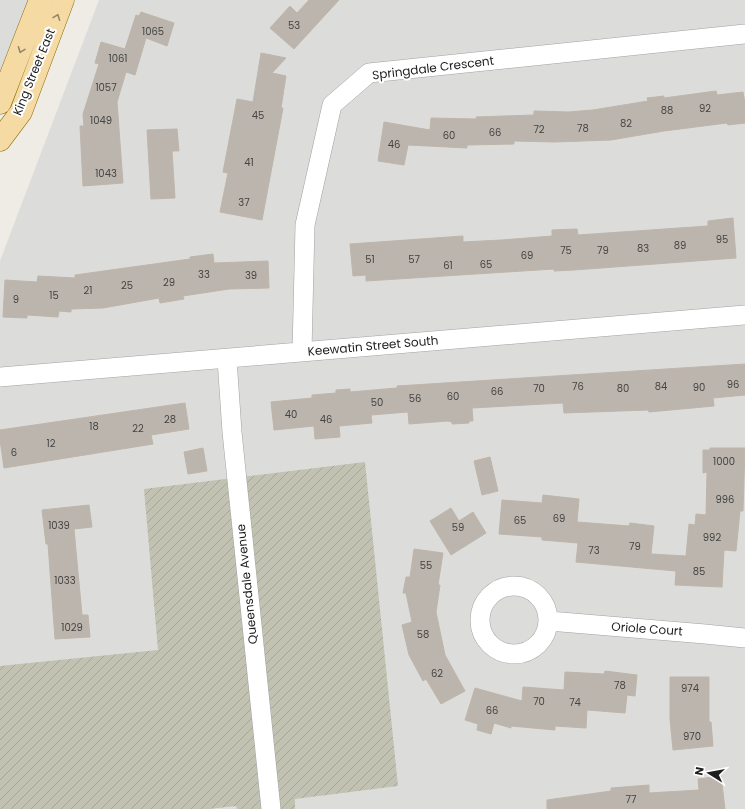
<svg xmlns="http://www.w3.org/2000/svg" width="745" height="809" font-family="Poppins,sans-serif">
	<defs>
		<pattern id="construction-furrows" width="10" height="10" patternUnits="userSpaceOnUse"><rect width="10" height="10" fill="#c1c2b1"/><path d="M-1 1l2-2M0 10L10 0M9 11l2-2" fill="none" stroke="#a5a698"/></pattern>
	</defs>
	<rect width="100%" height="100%" fill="#efece5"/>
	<path fill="#dcdcdb" d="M0 0H30L0 90Z
		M99 0H745V809H0V261Z"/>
	<path fill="url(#construction-furrows)" d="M365 462 398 786 295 799V809H237L236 806 209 809H0V666L158 650 144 489Z"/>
	<path fill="#bbb5ae" stroke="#bfb5a9" d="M309 0H339L294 49 270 28 290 6 297 13Z
		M141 12 174 23 167 46 146 38 135 75 126 72 117 102 123 183 83 186 80 126H84L83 114 99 64 95 63 101 42 125 49 136 15 139 16Z
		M261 53 286 58 272 73 286 76 281 108H283L262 220 220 212 228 173 223 172 237 99 253 102Z
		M716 91 717 95 743 92 745 103V123L728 125 727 123 664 131 611 140 555 142 514 141V144L467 145V148L408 145 404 165 378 161 384 122 430 130 431 118 477 119 476 117 534 115V111L568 112 593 110 648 101 647 98 664 96V98Z
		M177 129 179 151H172L175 198 151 199 147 130Z
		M733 218 736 258 574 270 554 271V269L366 281V275L353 276 350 244 463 236V242L502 240 552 236V230L577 229 578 235 708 226V221Z
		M213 254 214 263 268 261 269 288 229 289 183 296 184 299 160 303 159 298 103 308 71 309V312L59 311 58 317 27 315V318L3 317 5 280 37 282 38 276 75 278V275L190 259V257Z
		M745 364V395L713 398 714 406 649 412 648 410 564 413 563 403 472 408 473 421H469V423L452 424V422L448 421 409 424 408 412 371 415 372 423 339 426 340 437 315 439 314 426 274 430 271 402 312 398V395L336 393V390L350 389V392L397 388V386Z
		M185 403 189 429 151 435 153 444 4 468 0 440V430Z
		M203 448 207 471 188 474 184 452Z
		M710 448H745L743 511H740L736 551 724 550 722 587 675 585 676 571 576 562 578 543 542 540V537L499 534 502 500 542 503 543 495 579 499 577 522 629 526 630 523 654 526 651 554 686 556 689 524 695 525 696 514 706 515 707 472 703 473V450H710Z
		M490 457 498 491 482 495 474 461Z
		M89 505 92 527 74 529 82 615H88L90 637 55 639 48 544H46L42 510Z
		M451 508 459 521 473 512 486 533 451 555 430 521Z
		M414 549 443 553 438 585H440L436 612 445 655 465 691 441 704 426 679 423 681 409 655 402 625 412 622 406 593H403L406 577H410Z
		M605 671 637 675 635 696 627 695 625 713 587 710 586 728 555 726V730L511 726V728L494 723 491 734 477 730 478 724 465 720 475 688 522 701 523 687 564 690 565 672 604 674Z
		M670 677H709V722H711L713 746 673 750 670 719Z
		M721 776 725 809H547V800L611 791V788L649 785V793L699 790 698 779Z"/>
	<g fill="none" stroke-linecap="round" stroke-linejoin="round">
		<defs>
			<path id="minor" d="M302 352 305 225 332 105 369 73 745 34
				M227 359 232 432 271 809
				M0 377 745 315
				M480 620a34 34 0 1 1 68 0a34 34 0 1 1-68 0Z
				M549 621 705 634 745 638"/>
			<path id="major" d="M0 103 40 0
				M0 140 21 112 63 0"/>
		</defs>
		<use href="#minor" stroke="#a2a2a2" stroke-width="20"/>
		<use href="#major" stroke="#8d6f0c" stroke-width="23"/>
		<use href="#minor" stroke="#fff" stroke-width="19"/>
		<use href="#major" stroke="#f5daa4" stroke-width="22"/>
	</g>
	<defs><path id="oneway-chevron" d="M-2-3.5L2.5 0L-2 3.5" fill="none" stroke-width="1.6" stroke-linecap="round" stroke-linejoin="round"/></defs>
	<g stroke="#948568">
		<use href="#oneway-chevron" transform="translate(57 17) rotate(-69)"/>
		<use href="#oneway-chevron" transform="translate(21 50) rotate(111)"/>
	</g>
	<g text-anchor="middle" stroke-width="4" stroke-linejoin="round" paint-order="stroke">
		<g font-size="10" fill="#454442">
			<text x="294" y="29">53</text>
			<text x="153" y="35">1065</text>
			<text x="118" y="62">1061</text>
			<text x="106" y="91">1057</text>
			<text x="705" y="112">92</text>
			<text x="667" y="114">88</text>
			<text x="258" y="119">45</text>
			<text x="101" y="124">1049</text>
			<text x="626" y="127">82</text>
			<text x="583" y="132">78</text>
			<text x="539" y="133">72</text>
			<text x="495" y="136">66</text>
			<text x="449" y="139">60</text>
			<text x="394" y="148">46</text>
			<text x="249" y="166">41</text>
			<text x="106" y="177">1043</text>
			<text x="244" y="206">37</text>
			<text x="722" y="243">95</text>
			<text x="680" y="249">89</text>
			<text x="643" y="252">83</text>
			<text x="566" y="254">75</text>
			<text x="603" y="254">79</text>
			<text x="527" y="259">69</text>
			<text x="370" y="263">51</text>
			<text x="414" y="263">57</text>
			<text x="486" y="268">65</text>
			<text x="448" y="269">61</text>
			<text x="204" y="278">33</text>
			<text x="251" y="279">39</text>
			<text x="169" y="286">29</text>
			<text x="127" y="289">25</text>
			<text x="88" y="294">21</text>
			<text x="54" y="299">15</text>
			<text x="16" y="303">9</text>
			<text x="733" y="388">96</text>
			<text x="578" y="390">76</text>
			<text x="661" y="390">84</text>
			<text x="699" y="391">90</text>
			<text x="539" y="392">70</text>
			<text x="623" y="392">80</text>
			<text x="497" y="395">66</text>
			<text x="453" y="400">60</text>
			<text x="415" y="402">56</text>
			<text x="377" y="406">50</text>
			<text x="291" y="418">40</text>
			<text x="170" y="423">28</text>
			<text x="326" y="423">46</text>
			<text x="94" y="430">18</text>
			<text x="138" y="432">22</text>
			<text x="51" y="447">12</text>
			<text x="14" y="456">6</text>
			<text x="724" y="465">1000</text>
			<text x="725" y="503">996</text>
			<text x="559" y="522">69</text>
			<text x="520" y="524">65</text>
			<text x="59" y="529">1039</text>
			<text x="458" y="531">59</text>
			<text x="712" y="541">992</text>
			<text x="635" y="550">79</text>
			<text x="594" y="554">73</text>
			<text x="426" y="569">55</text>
			<text x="699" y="575">85</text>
			<text x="65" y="584">1033</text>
			<text x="72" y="631">1029</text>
			<text x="423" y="638">58</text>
			<text x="437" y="677">62</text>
			<text x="620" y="689">78</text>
			<text x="690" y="692">974</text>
			<text x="539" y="705">70</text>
			<text x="575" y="706">74</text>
			<text x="492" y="714">66</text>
			<text x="692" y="740">970</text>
			<text x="631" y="803">77</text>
		</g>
		<g font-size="12" fill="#1e1e1e" stroke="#fff">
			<text transform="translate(433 68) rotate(-7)" y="4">Springdale Crescent</text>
			<text transform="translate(34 72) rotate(-68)" y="4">King Street East</text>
			<text transform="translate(373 346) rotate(-5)" y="4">Keewatin Street South</text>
			<text transform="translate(247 584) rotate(-96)" y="4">Queensdale Avenue</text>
			<text transform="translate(647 629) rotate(4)" y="4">Oriole Court</text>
		</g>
	</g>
	<g transform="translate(709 773) rotate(281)" stroke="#ffffff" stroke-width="3" paint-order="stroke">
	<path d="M0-3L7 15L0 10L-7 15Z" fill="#1e1e1e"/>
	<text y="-6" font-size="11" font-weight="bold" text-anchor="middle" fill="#1e1e1e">N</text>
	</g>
</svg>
